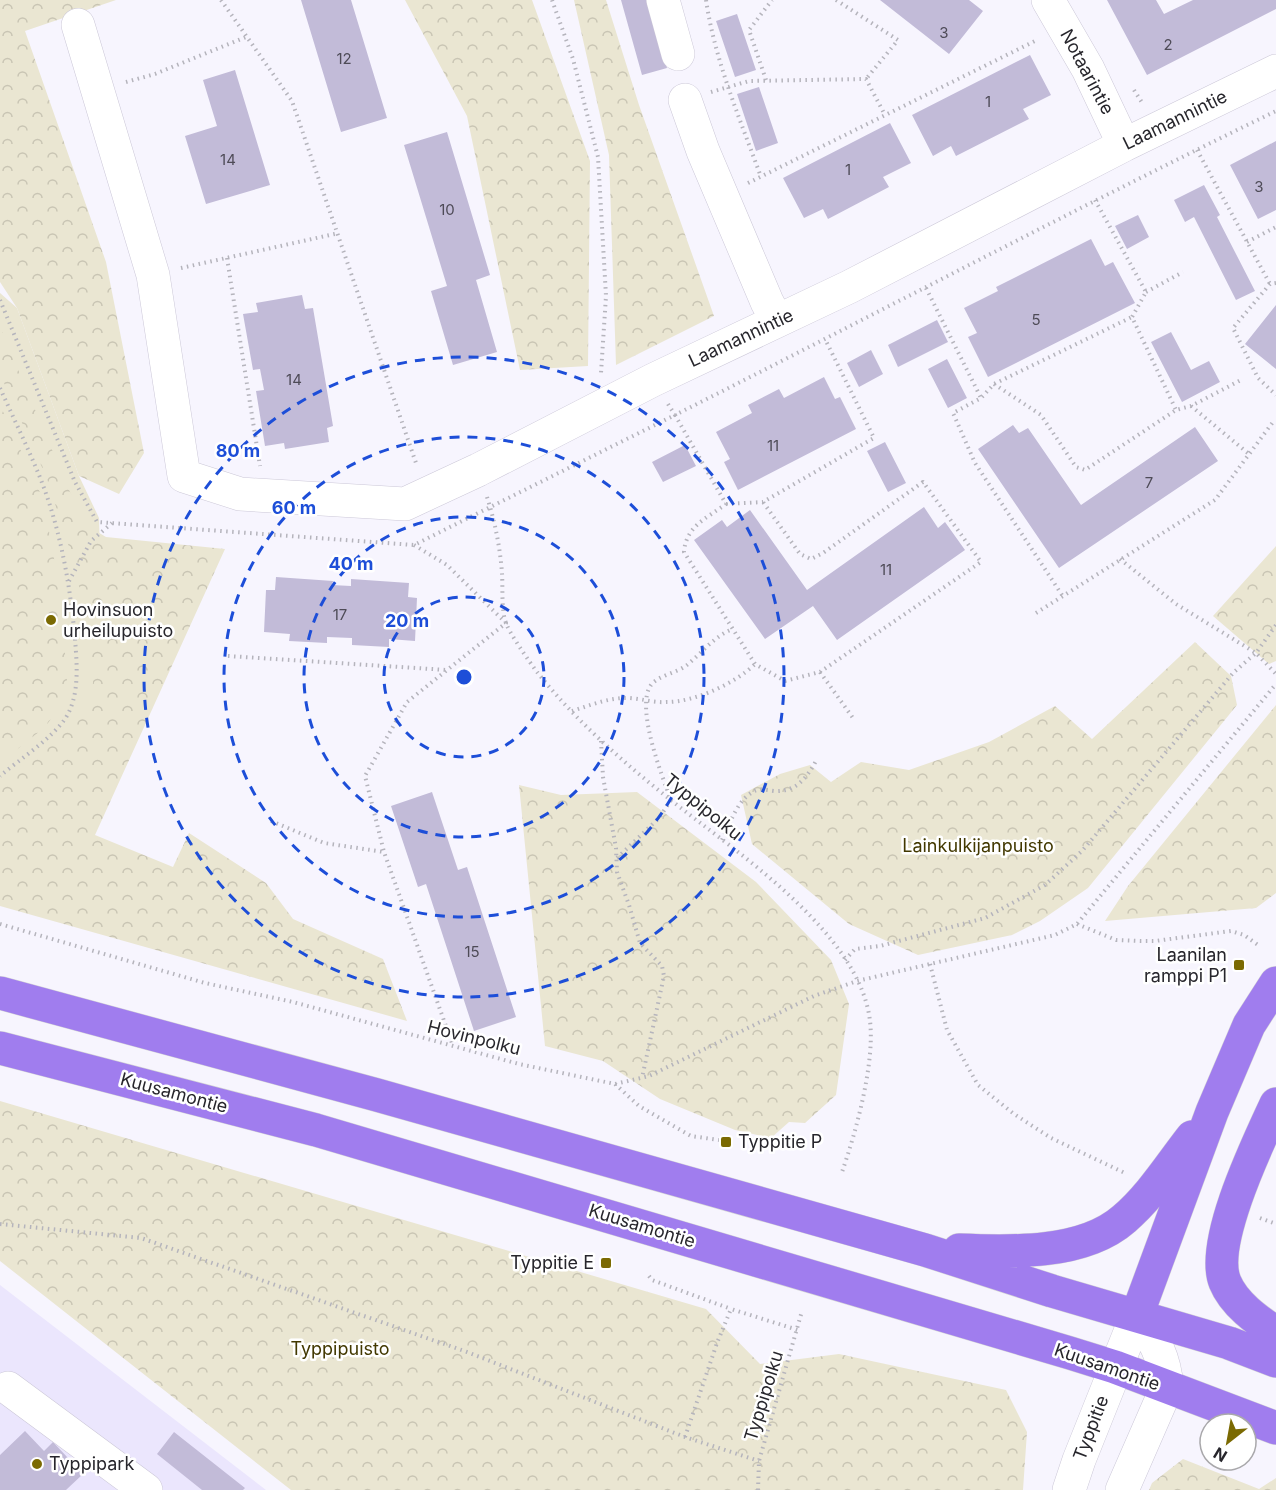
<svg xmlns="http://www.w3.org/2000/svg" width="1276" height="1490" font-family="Inter,sans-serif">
	<defs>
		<pattern id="forest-crowns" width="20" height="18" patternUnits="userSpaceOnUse" patternTransform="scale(1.5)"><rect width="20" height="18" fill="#eae6d2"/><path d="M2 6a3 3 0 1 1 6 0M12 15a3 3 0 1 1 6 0" fill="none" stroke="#c9c5b4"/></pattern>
	</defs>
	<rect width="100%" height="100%" fill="#f7f5fe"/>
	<path fill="#ebe6fd" d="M0 1285 266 1490H0Z"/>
	<path fill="#eae6d2" d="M0 293 17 308 79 476 99 518 105 722 0 841Z"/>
	<path fill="url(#forest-crowns)" d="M0 0H116L25 31 106 262 144 453 119 494 79 476 17 308 0 282Z
		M405 0H532L590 161 588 366 520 370 467 116Z
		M574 0H606L639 105 714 316 616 365 609 155Z
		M0 327 78 511 91 528 106 537 225 549 95 835 173 867 189 833 266 883 293 919 383 959 407 1021 0 906V786L91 708 94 669 82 598 69 547 46 476 0 374Z
		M0 405 43 499 61 596 68 696 45 727 0 763Z
		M1276 546V661L1269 664 1213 616Z
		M1195 642 1231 676 1237 705 1088 888 1040 921 1012 935 918 955 849 924 752 844 741 795 780 774 810 765 831 782 861 762 909 770 989 742 1055 706 1092 739Z
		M1276 705V893L1256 908 1105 921 1128 886Z
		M519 785 561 795 637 792 756 882 831 960 849 1004 836 1095 805 1123 789 1122 771 1138 735 1130 660 1099 603 1061 545 1046Z
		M0 1101 706 1309 760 1364 839 1354 1006 1390 1027 1432 1023 1490H291L0 1261Z
		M1183 1459 1259 1489 1276 1478V1490H1149L1152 1483Z"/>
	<path fill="#c2bbd8" d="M301 0H351L387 118 341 132Z
		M621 0H648L667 68 642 75Z
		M880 0H969L983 11 949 54Z
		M1107 0H1156L1164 14 1193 0H1276V9L1147 75Z
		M737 14 756 70 735 77 716 21Z
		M1030 55 1051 95 1023 109 1029 119 956 156 951 146 933 156 912 115Z
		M235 70 270 185 206 204 185 136 217 126 203 80Z
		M759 87 778 143 756 151 737 94Z
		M890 123 911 163 883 177 889 187 828 219 823 209 804 218 783 178Z
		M447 132 490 275 476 280 497 352 453 365 431 291 447 286 404 145Z
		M1276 141V210L1258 219 1230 165Z
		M1204 185 1220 215 1217 217 1255 291 1236 300 1194 217 1185 222 1174 200Z
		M1138 215 1149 237 1127 249 1115 226Z
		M1091 239 1105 266 1113 262 1135 303 988 377 968 337 977 333 964 308 998 291 996 287Z
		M302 295 305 309 313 308 333 426 327 428 329 442 285 449 284 443 265 446 256 391 264 390 260 369 253 370 243 314 258 312 256 303Z
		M1276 305V369L1245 344Z
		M937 320 948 342 898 367 888 345Z
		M1171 332 1191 370 1209 361 1220 382 1182 402 1151 342Z
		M871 350 883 374 859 387 847 363Z
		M947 359 967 398 948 408 928 369Z
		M824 377 835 399 840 397 856 429 738 490 724 462 730 459 716 432 752 413 748 405 779 389 784 398Z
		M1013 425 1019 433 1028 428 1081 505 1195 427 1218 461 1059 568 978 449Z
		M885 442 906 483 888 492 867 451Z
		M685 445 696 466 663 482 652 462Z
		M924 507 938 528 945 522 965 550 837 640 813 606 765 639 694 540 722 520 727 527 750 510 807 590Z
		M276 577 333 581 332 585 351 586V579L409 583 408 597 417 598 415 641 389 639V647L352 645V638L327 637V643L289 641 290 634 264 632 266 590H275Z
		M432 792 458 870 467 867 516 1017 474 1031 426 884 418 887 391 806Z
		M25 1431 44 1451 53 1442 83 1474 66 1490H0V1455Z
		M174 1432 245 1488 243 1490H202L157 1454Z"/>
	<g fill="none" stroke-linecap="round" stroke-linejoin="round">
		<defs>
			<path id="minor" d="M663 0 678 54
				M1048 0 1088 69 1124 145
				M78 25 153 275 184 476 240 494 405 504 478 470 653 380 849 287 1124 145 1276 71
				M685 100 703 151 767 302 777 321
				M8 1388 146 1490
				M1069 1490 1079 1460 1137 1315C1154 1337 1165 1359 1167 1387L1122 1490"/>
			<path id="highway" d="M0 993 377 1095 925 1250 1052 1291 1229 1343 1276 1361
				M0 1048 316 1130 1070 1353 1115 1367 1276 1428
				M1276 1104C1259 1141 1209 1243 1225 1282 1234 1304 1257 1320 1276 1333
				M959 1250C1010 1252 1083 1255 1124 1219 1151 1196 1170 1165 1192 1137
				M1137 1315 1212 1112 1249 1025 1276 983"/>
		</defs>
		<use href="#minor" stroke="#ccc8d8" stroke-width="34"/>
		<use href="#highway" stroke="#d4d4d5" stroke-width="34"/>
		<path stroke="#b5b4bc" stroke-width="4" stroke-dasharray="1.5 4.5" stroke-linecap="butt" d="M221 0 292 101 417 466
			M552 0 573 59 598 157 606 296 601 373
			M706 0C715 61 740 119 761 177
			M836 0 898 40 866 79
			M766 80 749 30 772 0
			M126 82 155 74 246 37
			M1134 90 1143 104
			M711 92 749 81 866 79 885 115
			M1197 150 1270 284
			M748 183 1037 40
			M1095 200 1146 292 1132 317 1176 410
			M1247 242 1276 227
			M227 258 260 466
			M181 268 339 233
			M1276 283 1270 284 1233 328 1258 378 1276 395
			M926 288 981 398
			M1146 292 1183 272
			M0 300 75 482 97 522 414 545 675 415 726 504C707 518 686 526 684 552L755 664 785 681 820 672 981 562 923 482 823 553 811 559 800 554 763 502
			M994 384 1041 415 1076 467 1085 470 1176 410 1191 406 1243 379
			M0 388C13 417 27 446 39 475 60 527 70 583 75 639 77 665 80 696 65 719 50 740 20 759 0 776
			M668 404 675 415C876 314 1074 209 1276 111
			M1191 406 1249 454
			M487 497C495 522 500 547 502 573 503 587 501 610 506 623 508 631 531 664 537 672 575 720 624 763 672 801 736 852 860 933 870 1021 875 1063 856 1132 842 1172
			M726 504 763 502 874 438 825 339
			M414 545 447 565 506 623 407 702 365 776 384 852 453 1046
			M1120 559 1176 604 1256 653 1276 674
			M69 581 91 541 112 523
			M1062 595 975 463 953 413 981 398 994 384 1132 317
			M1036 613 1215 500 1273 422
			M228 656 447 670
			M820 672 853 718
			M572 711C591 705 610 697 630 698 643 699 655 703 667 702 695 702 736 683 755 664
			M601 741 603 777 616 848 617 872 629 905 640 943 662 966 664 976 642 1078
			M271 821 324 843 384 852
			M722 840C730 824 736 803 751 793 759 787 765 790 774 791 796 792 806 779 816 761
			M617 858 659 818 671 800C662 776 635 707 651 685 659 675 677 673 687 665 702 653 714 636 733 629
			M0 924 205 983 293 1002 519 1064 615 1084 649 1076 814 996 857 981 1055 935 1077 924 1276 684
			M1077 924 1116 940 1140 941H1155L1231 931 1244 935 1258 945
			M845 960 855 949 880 946 985 918 1045 885 1082 851 1234 672 1256 653 1276 625
			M930 964 947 1030 978 1085 1014 1114 1051 1138 1127 1174
			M615 1084 639 1106 691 1136 719 1140
			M1260 1218 1276 1224
			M0 1224 141 1238 467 1352 685 1437 759 1461
			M649 1276 652 1280 731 1309
			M685 1437 717 1343 731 1309 798 1330
			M758 1490 759 1461 802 1311"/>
		<use href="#minor" stroke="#fff" stroke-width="33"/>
		<use href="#highway" stroke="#a07dee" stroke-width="33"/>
	</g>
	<g fill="none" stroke="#1d4ed8" stroke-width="3" stroke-dasharray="10 8">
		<circle cx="464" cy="677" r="80"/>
		<circle cx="464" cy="677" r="160"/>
		<circle cx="464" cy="677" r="240"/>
		<circle cx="464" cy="677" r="320"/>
	</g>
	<g fill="#7b6a02" stroke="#fff" stroke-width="2">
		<circle cx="51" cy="620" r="6"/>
		<rect x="1233" y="959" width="12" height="12" rx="3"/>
		<rect x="720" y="1136" width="12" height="12" rx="3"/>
		<rect x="600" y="1257" width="12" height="12" rx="3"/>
		<circle cx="37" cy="1464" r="6"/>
	</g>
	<g text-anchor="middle" stroke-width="5" stroke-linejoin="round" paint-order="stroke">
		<g font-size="15" fill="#4e4b57">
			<text x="944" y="38">3</text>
			<text x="1168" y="50">2</text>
			<text x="344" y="64">12</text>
			<text x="988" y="107">1</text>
			<text x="228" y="165">14</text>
			<text x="848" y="175">1</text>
			<text x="1259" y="192">3</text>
			<text x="447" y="215">10</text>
			<text x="1036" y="325">5</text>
			<text x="294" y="385">14</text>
			<text x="773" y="451">11</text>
			<text x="1149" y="488">7</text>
			<text x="886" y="575">11</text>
			<text x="340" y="620">17</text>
			<text x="472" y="957">15</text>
		</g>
		<g font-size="18" fill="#27262c" stroke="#fff">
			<text transform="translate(1087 72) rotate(62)" y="6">Notaarintie</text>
			<text transform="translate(1175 120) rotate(-26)" y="6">Laamannintie</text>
			<text transform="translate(741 338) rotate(-25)" y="6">Laamannintie</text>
			<text transform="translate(703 807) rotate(39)" y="6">Typpipolku</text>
			<text transform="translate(474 1038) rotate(14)" y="6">Hovinpolku</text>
			<text transform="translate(174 1093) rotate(15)" y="6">Kuusamontie</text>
			<text transform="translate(642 1226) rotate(17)" y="6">Kuusamontie</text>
			<text transform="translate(1107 1367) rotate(19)" y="6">Kuusamontie</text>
			<text transform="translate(764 1396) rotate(-73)" y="6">Typpipolku</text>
			<text transform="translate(1091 1428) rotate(-69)" y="6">Typpitie</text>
		</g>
		<g font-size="18" fill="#27262c" stroke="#fff" text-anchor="start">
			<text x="63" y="616">Hovinsuon<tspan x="63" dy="21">urheilupuisto</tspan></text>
			<text x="1227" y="961" text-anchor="end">Laanilan<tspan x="1227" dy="21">ramppi P1</tspan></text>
			<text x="738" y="1148">Typpitie P</text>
			<text x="594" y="1269" text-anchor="end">Typpitie E</text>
			<text x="49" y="1470">Typpipark</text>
		</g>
		<g font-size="18" fill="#423800" stroke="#fff">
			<text x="978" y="852">Lainkulkijanpuisto</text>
			<text x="340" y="1355">Typpipuisto</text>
		</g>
	</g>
	<circle cx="464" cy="677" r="9" fill="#1d4ed8" stroke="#fff" stroke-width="3"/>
	<g font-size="18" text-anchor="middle" font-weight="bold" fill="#1d4ed8" stroke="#fff" stroke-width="5" stroke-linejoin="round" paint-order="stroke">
		<text x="238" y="457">80 m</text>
		<text x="294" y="514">60 m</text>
		<text x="351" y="570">40 m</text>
		<text x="407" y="627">20 m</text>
	</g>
	<g transform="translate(1228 1442) rotate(211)"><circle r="28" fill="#ffffff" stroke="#a9a8ab" stroke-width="1.5"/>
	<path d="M0-4.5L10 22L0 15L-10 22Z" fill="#7b6a02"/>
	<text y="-9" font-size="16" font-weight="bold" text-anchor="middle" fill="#27262c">N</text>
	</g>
</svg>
